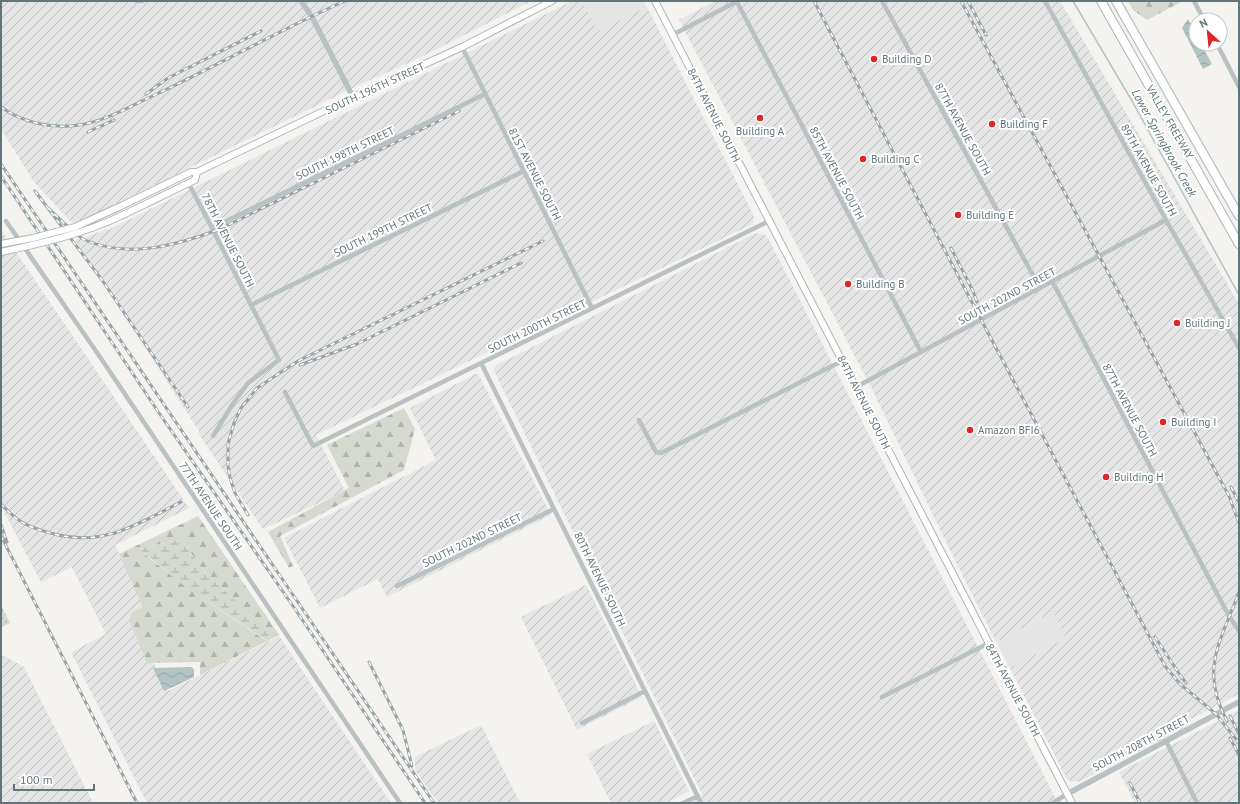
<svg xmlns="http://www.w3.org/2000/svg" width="1240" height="804" font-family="'PT Sans',sans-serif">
	<defs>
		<pattern id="industrial-furrows" width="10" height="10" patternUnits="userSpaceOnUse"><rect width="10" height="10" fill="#e4e5e4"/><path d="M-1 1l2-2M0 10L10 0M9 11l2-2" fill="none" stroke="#bcbebe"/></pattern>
		<pattern id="grass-dots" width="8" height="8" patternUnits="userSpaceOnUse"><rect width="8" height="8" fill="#d5d9cf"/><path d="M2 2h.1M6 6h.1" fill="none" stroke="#b0b5ad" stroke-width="1.8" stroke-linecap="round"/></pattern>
		<pattern id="forest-firs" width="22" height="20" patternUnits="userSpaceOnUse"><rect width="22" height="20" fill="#d5d9cf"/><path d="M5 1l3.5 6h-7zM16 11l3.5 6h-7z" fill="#b0b5ad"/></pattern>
		<pattern id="wetland-marsh" width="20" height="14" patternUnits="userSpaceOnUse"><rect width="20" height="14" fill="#d5d9cf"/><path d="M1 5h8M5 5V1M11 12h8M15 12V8" fill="none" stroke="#b0b5ad"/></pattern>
		<pattern id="water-waves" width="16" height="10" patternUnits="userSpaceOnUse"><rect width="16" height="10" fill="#b3c4c5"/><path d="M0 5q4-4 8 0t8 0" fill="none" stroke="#95a4a5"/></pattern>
	</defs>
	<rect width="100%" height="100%" fill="#f4f3f0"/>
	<path fill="#e4e5e4" d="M582 1H644L647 7 598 32Z
		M1053 612 1067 638 1010 668 996 642Z"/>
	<path fill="url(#industrial-furrows)" d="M1 1H532L417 59 359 85 91 216 72 223 34 182 1 129Z
		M572 1H582L598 31 647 7 752 212 754 217 753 224 316 435 345 491 263 529 198 433 199 431 75 240 112 228Z
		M715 1H1060L1239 304V694L1185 722 1187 727 1078 782 1077 781 1072 782 1067 779 1010 668 1066 638 1053 612 996 642 946 542 872 389 679 20Z
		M1 230 189 508 115 545 150 615 134 623 168 691 279 636 391 803H147L71 652 106 634 72 567 41 582 1 506Z
		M756 233 765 235 768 238 1058 803H689L703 796 494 371 495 366Z
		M475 374H478L551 515 387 597 378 579 320 608 284 538 436 460 410 408Z
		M586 585 642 697 577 730 521 617Z
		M4 656 24 667 93 803H1V657Z
		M1239 710V803H1135L1119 772Z
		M654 721 689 791 666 803H611L587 754Z
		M481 725 520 803H438L415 770V757Z"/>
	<path fill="url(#grass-dots)" d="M1 605 10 623 1 627Z"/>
	<path fill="url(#forest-firs)" fill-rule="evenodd" d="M1128 1H1183L1147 20 1133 10Z
		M404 408 415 429 404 470 280 536 293 566 289 568 268 532 349 488 327 445Z
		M198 516 279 635 200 675V662L147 663 129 620 133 612 143 607 119 554ZM181 539 204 571 271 636 265 640C221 611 179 584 139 549Z"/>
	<path fill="url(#wetland-marsh)" d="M181 539 204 571 271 635 266 640 187 588 139 549Z"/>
	<path fill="url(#water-waves)" d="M1188 19 1196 34V44H1201L1212 64 1203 69 1182 28Z
		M192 667 194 670V677L164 691 153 668Z"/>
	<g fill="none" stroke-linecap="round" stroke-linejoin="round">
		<path stroke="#b3c4c5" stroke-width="1.5" d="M1073 1 1132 101 1239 295"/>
		<defs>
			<path id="secondary" d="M655 1 1072 803
				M121 206 191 172H197L353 97 462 47 552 1
				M125 214 195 180 197 172"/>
			<path id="motorway" d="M1101 1 1239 244
				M1116 1 1239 216"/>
		</defs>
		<use href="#secondary" stroke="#adb5b7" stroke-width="8"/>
		<use href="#motorway" stroke="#aeb4b5" stroke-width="10"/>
		<path stroke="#bac1c2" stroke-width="4.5" d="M137 1H142
			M882 1 1040 288
			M1045 1 1166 220 1239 348
			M1194 1 1204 20
			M737 2 921 352
			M672 35 738 1
			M1217 44 1239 87
			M462 47 592 308
			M189 184 212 228 279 360 248 383 234 402 213 436
			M6 221 98 354 400 803
			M212 228 485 94
			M1052 281 1229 616 1239 631
			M251 305 524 171
			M481 363 701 803
			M856 387 1166 220
			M285 392 313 446 769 221
			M639 420 656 452 661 453 842 361
			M397 586 554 509
			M882 697 989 643
			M582 723 645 691
			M1166 741 1197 803
			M683 803 698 796
			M1053 803 1067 794"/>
		<path stroke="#bac1c2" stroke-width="5.5" d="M301 1 312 17 353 97
			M1067 794 1239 702"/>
		<use href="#secondary" stroke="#fff" stroke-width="6"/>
		<use href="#motorway" stroke="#fff" stroke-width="8"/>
		<defs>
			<path id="rail" d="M814 1 986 329 1165 666 1180 684 1216 714 1239 743
				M961 1 1229 496 1239 523
				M968 1 986 35
				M146 94 168 78 261 31
				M1 107C23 123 52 129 79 125 107 121 132 105 157 94 220 64 282 29 345 1
				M88 132 114 120
				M1 164 434 803
				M1 176 159 413 295 609 425 803
				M35 191 102 280 188 407
				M48 208C56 215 76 236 85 240 129 259 178 245 220 229L459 111
				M951 248 973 291 977 302
				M300 365 357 344 521 263
				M1231 487 1238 501
				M1 504C7 510 14 518 22 522 31 528 43 531 54 534 104 547 137 524 181 502
				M248 515 235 493 230 478 228 466V444L234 423 241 408 257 388 298 361 543 241
				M1 525 7 542
				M1 536 137 803
				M1155 637 1180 675 1186 683
				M369 662 403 730 412 766
				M1230 716 1239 734
				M1227 721C1199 669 1221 641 1239 592
				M1230 738 1239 755
				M1130 783 1140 803"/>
		</defs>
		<use href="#rail" stroke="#9aa4a7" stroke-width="3"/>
		<use href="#rail" stroke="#fff" stroke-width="1.5" stroke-dasharray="4.5" stroke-linecap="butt"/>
		<defs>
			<path id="secondary-bridge" d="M1 244 33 238 75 227 121 206
				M1 252C44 243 86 233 125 214"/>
		</defs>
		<use href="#secondary-bridge" stroke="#adb5b7" stroke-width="8" stroke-linecap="butt"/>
		<use href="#secondary-bridge" stroke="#fff" stroke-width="6"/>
	</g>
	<g fill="#de2629" stroke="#fff" stroke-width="1.5">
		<circle cx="874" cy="59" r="4"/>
		<circle cx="760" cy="118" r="4"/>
		<circle cx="992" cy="124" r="4"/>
		<circle cx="863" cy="159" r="4"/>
		<circle cx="958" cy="215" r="4"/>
		<circle cx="848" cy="284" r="4"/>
		<circle cx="1177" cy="323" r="4"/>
		<circle cx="1163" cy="422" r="4"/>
		<circle cx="970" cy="430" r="4"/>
		<circle cx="1106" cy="477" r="4"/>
	</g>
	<g text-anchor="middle" stroke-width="4" stroke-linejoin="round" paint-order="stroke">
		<g font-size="11" fill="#60767a" stroke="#fff" text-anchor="start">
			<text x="882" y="63">Building D</text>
			<text x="1000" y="128">Building F</text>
			<text x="760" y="135" text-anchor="middle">Building A</text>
			<text x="871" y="163">Building C</text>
			<text x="966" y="219">Building E</text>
			<text x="856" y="288">Building B</text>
			<text x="1185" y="327">Building J</text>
			<text x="1171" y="426">Building I</text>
			<text x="978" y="434">Amazon BFI6</text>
			<text x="1114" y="481">Building H</text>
		</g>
		<g font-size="11" fill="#60767a" stroke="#fff">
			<text transform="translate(375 88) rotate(-25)" y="4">SOUTH 196TH STREET</text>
			<text transform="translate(714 115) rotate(63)" y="4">84TH AVENUE SOUTH</text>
			<text transform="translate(1170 122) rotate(60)" y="4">VALLEY FREEWAY</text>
			<text transform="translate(963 129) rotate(61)" y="4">87TH AVENUE SOUTH</text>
			<text transform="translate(345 153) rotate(-26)" y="4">SOUTH 198TH STREET</text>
			<text transform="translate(1149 170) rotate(61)" y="4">89TH AVENUE SOUTH</text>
			<text transform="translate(837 173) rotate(62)" y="4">85TH AVENUE SOUTH</text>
			<text transform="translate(535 174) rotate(63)" y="4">81ST AVENUE SOUTH</text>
			<text transform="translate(383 230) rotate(-26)" y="4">SOUTH 199TH STREET</text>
			<text transform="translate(228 240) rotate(63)" y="4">78TH AVENUE SOUTH</text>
			<text transform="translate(1007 296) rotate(-28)" y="4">SOUTH 202ND STREET</text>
			<text transform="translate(537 326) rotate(-26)" y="4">SOUTH 200TH STREET</text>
			<text transform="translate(864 402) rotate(63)" y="4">84TH AVENUE SOUTH</text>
			<text transform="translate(1130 410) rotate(62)" y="4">87TH AVENUE SOUTH</text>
			<text transform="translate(211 506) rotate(56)" y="4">77TH AVENUE SOUTH</text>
			<text transform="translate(472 540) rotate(-26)" y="4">SOUTH 202ND STREET</text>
			<text transform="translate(600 579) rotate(64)" y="4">80TH AVENUE SOUTH</text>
			<text transform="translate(1013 690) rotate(62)" y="4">84TH AVENUE SOUTH</text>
			<text transform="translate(1141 743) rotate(-28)" y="4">SOUTH 208TH STREET</text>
		</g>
		<g font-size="12" font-style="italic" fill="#5a7777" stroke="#fff">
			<text transform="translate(1164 143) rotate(61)" y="4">Lower Springbrook Creek</text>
		</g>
	</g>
	<rect width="1240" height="804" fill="none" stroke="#60767a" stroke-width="4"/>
	<g transform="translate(1208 32) rotate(333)"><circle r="19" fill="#ffffff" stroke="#bfc8ca"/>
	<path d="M0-3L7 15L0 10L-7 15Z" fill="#de2629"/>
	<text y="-6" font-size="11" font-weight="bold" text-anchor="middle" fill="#60767a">N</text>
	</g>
	<path d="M14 784v6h80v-6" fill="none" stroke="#60767a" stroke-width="2"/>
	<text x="20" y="784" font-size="12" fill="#60767a" stroke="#ffffff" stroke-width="3" paint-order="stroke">100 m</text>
</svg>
